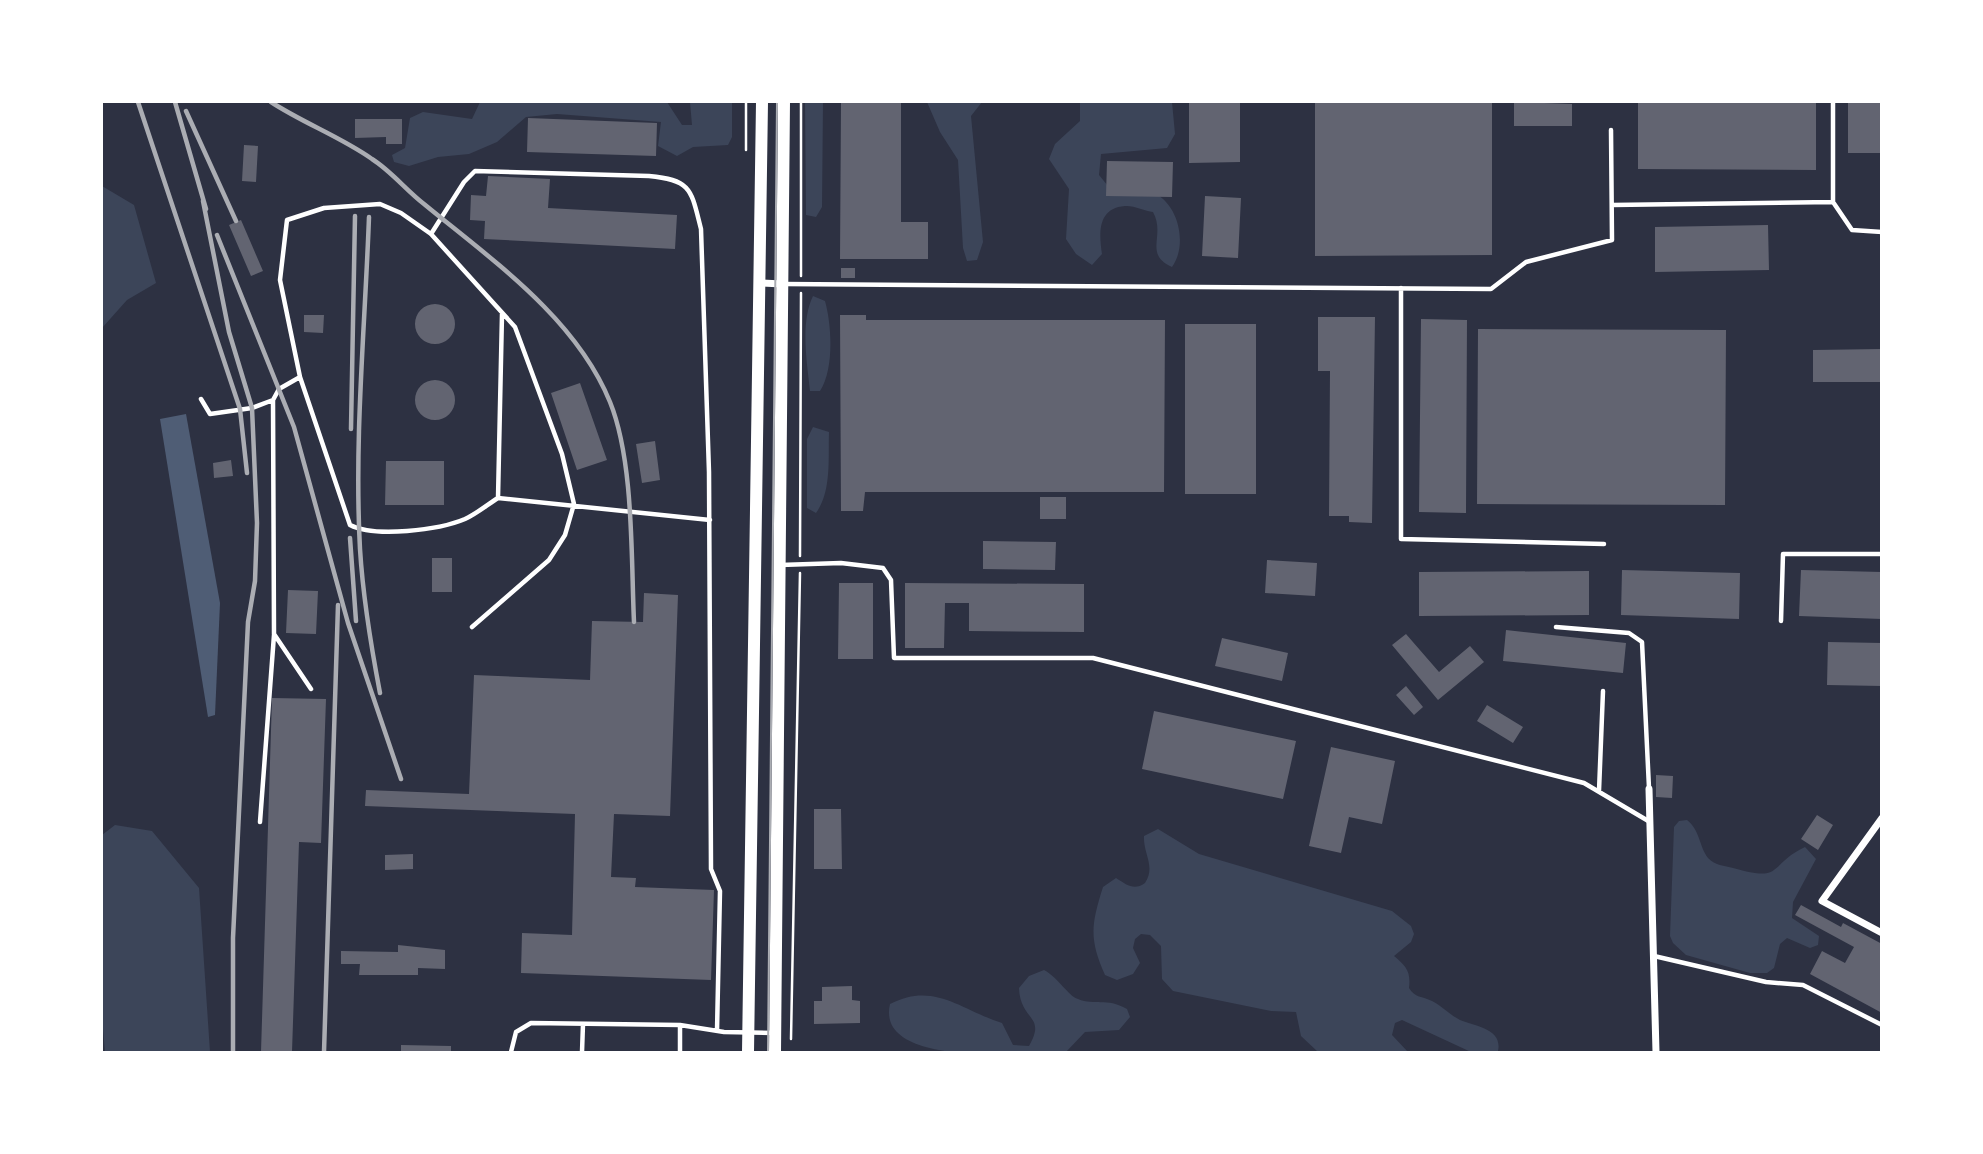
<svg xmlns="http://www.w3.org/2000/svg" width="1983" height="1154" font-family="'Fira Sans',sans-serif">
	<rect width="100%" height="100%" fill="#2d3142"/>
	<path fill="#3c4559" d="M480 102H667L682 125H692L690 102H732V137L728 145 693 147 677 156 658 146 661 122 557 114 526 117 497 142 469 154 438 157 409 166 394 162 392 155 405 148 410 118 423 112 472 119Z
		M805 102H823L822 207 816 217 806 215Z
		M927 102H982L971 116 983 242 977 260 967 261 963 248 958 160 940 132Z
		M1080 102H1172L1175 134 1167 148 1101 154 1099 175 1108 186C1121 188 1139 187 1152 192 1179 203 1188 245 1172 267 1143 254 1166 236 1153 212 1145 211 1133 205 1125 206 1097 208 1099 234 1102 254L1092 265 1076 254 1066 239 1069 189 1049 159 1055 144 1080 121Z
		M102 186 134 205 156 283 127 300 102 328Z
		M813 296 825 301C832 326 834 370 820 391H810C807 362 800 323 813 296Z
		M813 427 829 432C828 458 832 491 816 513L807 508V439Z
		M1687 820C1700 830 1699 846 1708 858 1714 865 1725 866 1733 868 1785 883 1767 865 1805 847L1816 859 1793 902 1792 918 1819 936 1818 945 1810 948 1787 938 1780 944 1774 968 1767 973H1750L1686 955 1673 943 1670 936 1674 827 1679 821Z
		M115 825 152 831 199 888 210 1052H105L102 1018V835Z
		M1158 829 1199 854 1392 911 1411 926 1414 934 1411 942 1394 956C1406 966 1411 971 1409 988 1415 998 1422 996 1432 1001 1442 1006 1450 1015 1460 1020 1475 1026 1503 1029 1498 1051L1471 1052 1402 1020 1395 1023 1392 1035 1408 1052H1318L1301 1036 1296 1012 1271 1011 1173 991 1162 979 1161 946 1150 935 1141 934 1135 939 1133 948 1140 963 1133 974 1117 980 1105 975C1089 939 1091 925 1103 887L1116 878C1127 885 1134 891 1145 883 1156 866 1143 854 1144 836Z
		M1044 970C1059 978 1068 996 1078 999 1095 1006 1106 997 1127 1009L1130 1017 1119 1030 1085 1032 1066 1052C1030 1053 875 1069 890 1004 934 981 961 1010 1002 1023L1013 1045 1029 1046C1047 1015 1020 1021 1019 988L1029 976Z"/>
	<path fill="#4f5d75" d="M186 414 220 603 215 715 208 717 160 419Z"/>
	<path fill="#626471" d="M841 102H901V222H928V259H840Z
		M1189 102H1240V162L1189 163Z
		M1315 102H1492V255L1315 256Z
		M1514 102 1572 104V126H1514Z
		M1638 102H1816V170L1638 169Z
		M1848 102H1882V153H1848Z
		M528 118 657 123 656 156 527 152Z
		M355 119H402V144H386V137L355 138Z
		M244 145 258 146 256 182 242 181Z
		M1107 161 1173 162 1172 197 1106 196Z
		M488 176 550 179 548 208 677 215 675 249 484 239 485 221 470 220 471 195 486 196Z
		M1205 196 1241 198 1238 258 1202 256Z
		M241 220 263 271 251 276 229 225Z
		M1768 225 1769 270 1655 272V227Z
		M841 268H855V278H841Z
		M415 324a20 20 0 1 1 40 0a20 20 0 1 1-40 0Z
		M304 315H324L323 333 304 332Z
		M840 315H866V320H1165L1164 492H865L863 511H841Z
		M1318 317H1375L1372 523 1349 522V516H1329L1330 371H1318Z
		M1421 319 1467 320 1466 513 1419 512Z
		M1185 324H1256V494H1185Z
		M1478 329 1726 330 1725 505 1477 504Z
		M1882 349V382H1813V350Z
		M415 400a20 20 0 1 1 40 0a20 20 0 1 1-40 0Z
		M580 383 607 460 577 470 551 393Z
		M655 441 660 480 642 483 636 444Z
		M231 460 233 476 214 478 213 463Z
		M386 461H444V505H385Z
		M1040 497H1066V519H1040Z
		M983 541 1056 542 1055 570 983 569Z
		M432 558H452V592H432Z
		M1267 560 1317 563 1315 596 1265 593Z
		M1622 570 1740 573 1739 619 1621 615Z
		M1801 570 1882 572V619L1799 616Z
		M1589 571V615L1419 616V572Z
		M839 583H873V659H838Z
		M905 583 1084 584V632L969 631V603H945L944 648H905Z
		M288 590 318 591 316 634 286 633Z
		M644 593 678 595 670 816 614 814 611 877 636 878 635 887 714 890 711 980 521 973 522 933 572 935 575 814 365 806 366 790 469 794 474 675 590 680 592 621 643 622Z
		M1506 630 1626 643 1623 673 1503 661Z
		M1406 634 1439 672 1470 646 1484 662 1438 700 1392 645Z
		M1222 638 1288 653 1282 681 1215 666Z
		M1828 642 1882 643V686L1827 685Z
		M1406 686 1423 707 1414 715 1396 695Z
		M272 698 326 699 321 843 299 842 292 1052H261Z
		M1487 705 1523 727 1513 743 1477 721Z
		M1154 711 1296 741 1283 799 1142 769Z
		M1331 747 1395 761 1382 824 1349 817 1341 853 1309 846Z
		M1656 775 1673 776 1672 798 1656 797Z
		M814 809H841L842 869H814Z
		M1817 815 1833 825 1818 850 1801 839Z
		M413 854V869L385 870V855Z
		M1801 905 1841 927 1843 923 1882 944V1013L1810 974 1822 951 1845 963 1854 947 1795 915Z
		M398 945 445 950V969L418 968V975H359L360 964H341V951L398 952Z
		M852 986V1000L860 1001V1023L814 1024V1001H822V987Z
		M401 1045 451 1046V1052H401Z"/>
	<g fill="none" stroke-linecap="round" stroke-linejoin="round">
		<path stroke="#fff" stroke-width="2.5" d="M746 150V102
			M801 276V102
			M800 556 801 293
			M791 1039 800 573"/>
		<path stroke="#fff" stroke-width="4.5" d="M1833 202 1852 230 1882 232
			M1612 205 1833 202V102
			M431 234 464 182 475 171 649 176C692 180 691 190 701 229L709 472 711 869 720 891 717 1031
			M783 284 1491 289 1526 262 1612 240 1611 130
			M1401 288V539L1604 544
			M502 314 498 498 710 520
			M300 377 279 389 273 400 274 634 311 689
			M201 399 210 414 252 408 273 400
			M780 565 841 563 883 568 891 580 894 658H1093L1584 783 1650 822
			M1781 621 1783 554H1882
			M472 627 549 560 565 535 574 504 562 454 515 327 431 234 401 213 380 204 324 208 287 220 280 280 300 377 350 525C375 538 439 530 465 519 476 514 487 505 498 498
			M1556 627 1629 633 1642 642 1649 788
			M1599 791 1603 691
			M260 822 274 635
			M1654 956 1766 982 1803 985 1882 1025
			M511 1052 516 1032 531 1023 680 1025 724 1032 774 1033
			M582 1052 583 1024
			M680 1052V1025"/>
		<path stroke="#fff" stroke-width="7" d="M760 283 782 284
			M1649 789 1656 1052
			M1882 818 1822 901 1882 933"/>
		<path stroke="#fff" stroke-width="12" d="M748 1052 762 102
			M775 1052 784 102"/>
		<path stroke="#abadb3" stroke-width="2" d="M768 1052 777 102"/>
		<path stroke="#abadb3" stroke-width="4.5" d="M138 102 240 409 247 473
			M175 102 206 209
			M271 102C303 123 341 137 372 159 391 171 406 190 424 204 492 260 576 318 610 402 634 461 631 558 634 622
			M186 111 236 221
			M203 201 229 332 252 408 257 523 255 581 248 622 233 938V1052
			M369 217C365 327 354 439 360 549 363 598 371 646 380 693
			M217 235 294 427 348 623 401 779
			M351 429 355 216
			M350 538 356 621
			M324 1052 338 605"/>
	</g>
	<rect width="1983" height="1154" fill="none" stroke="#ffffff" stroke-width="206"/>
</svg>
